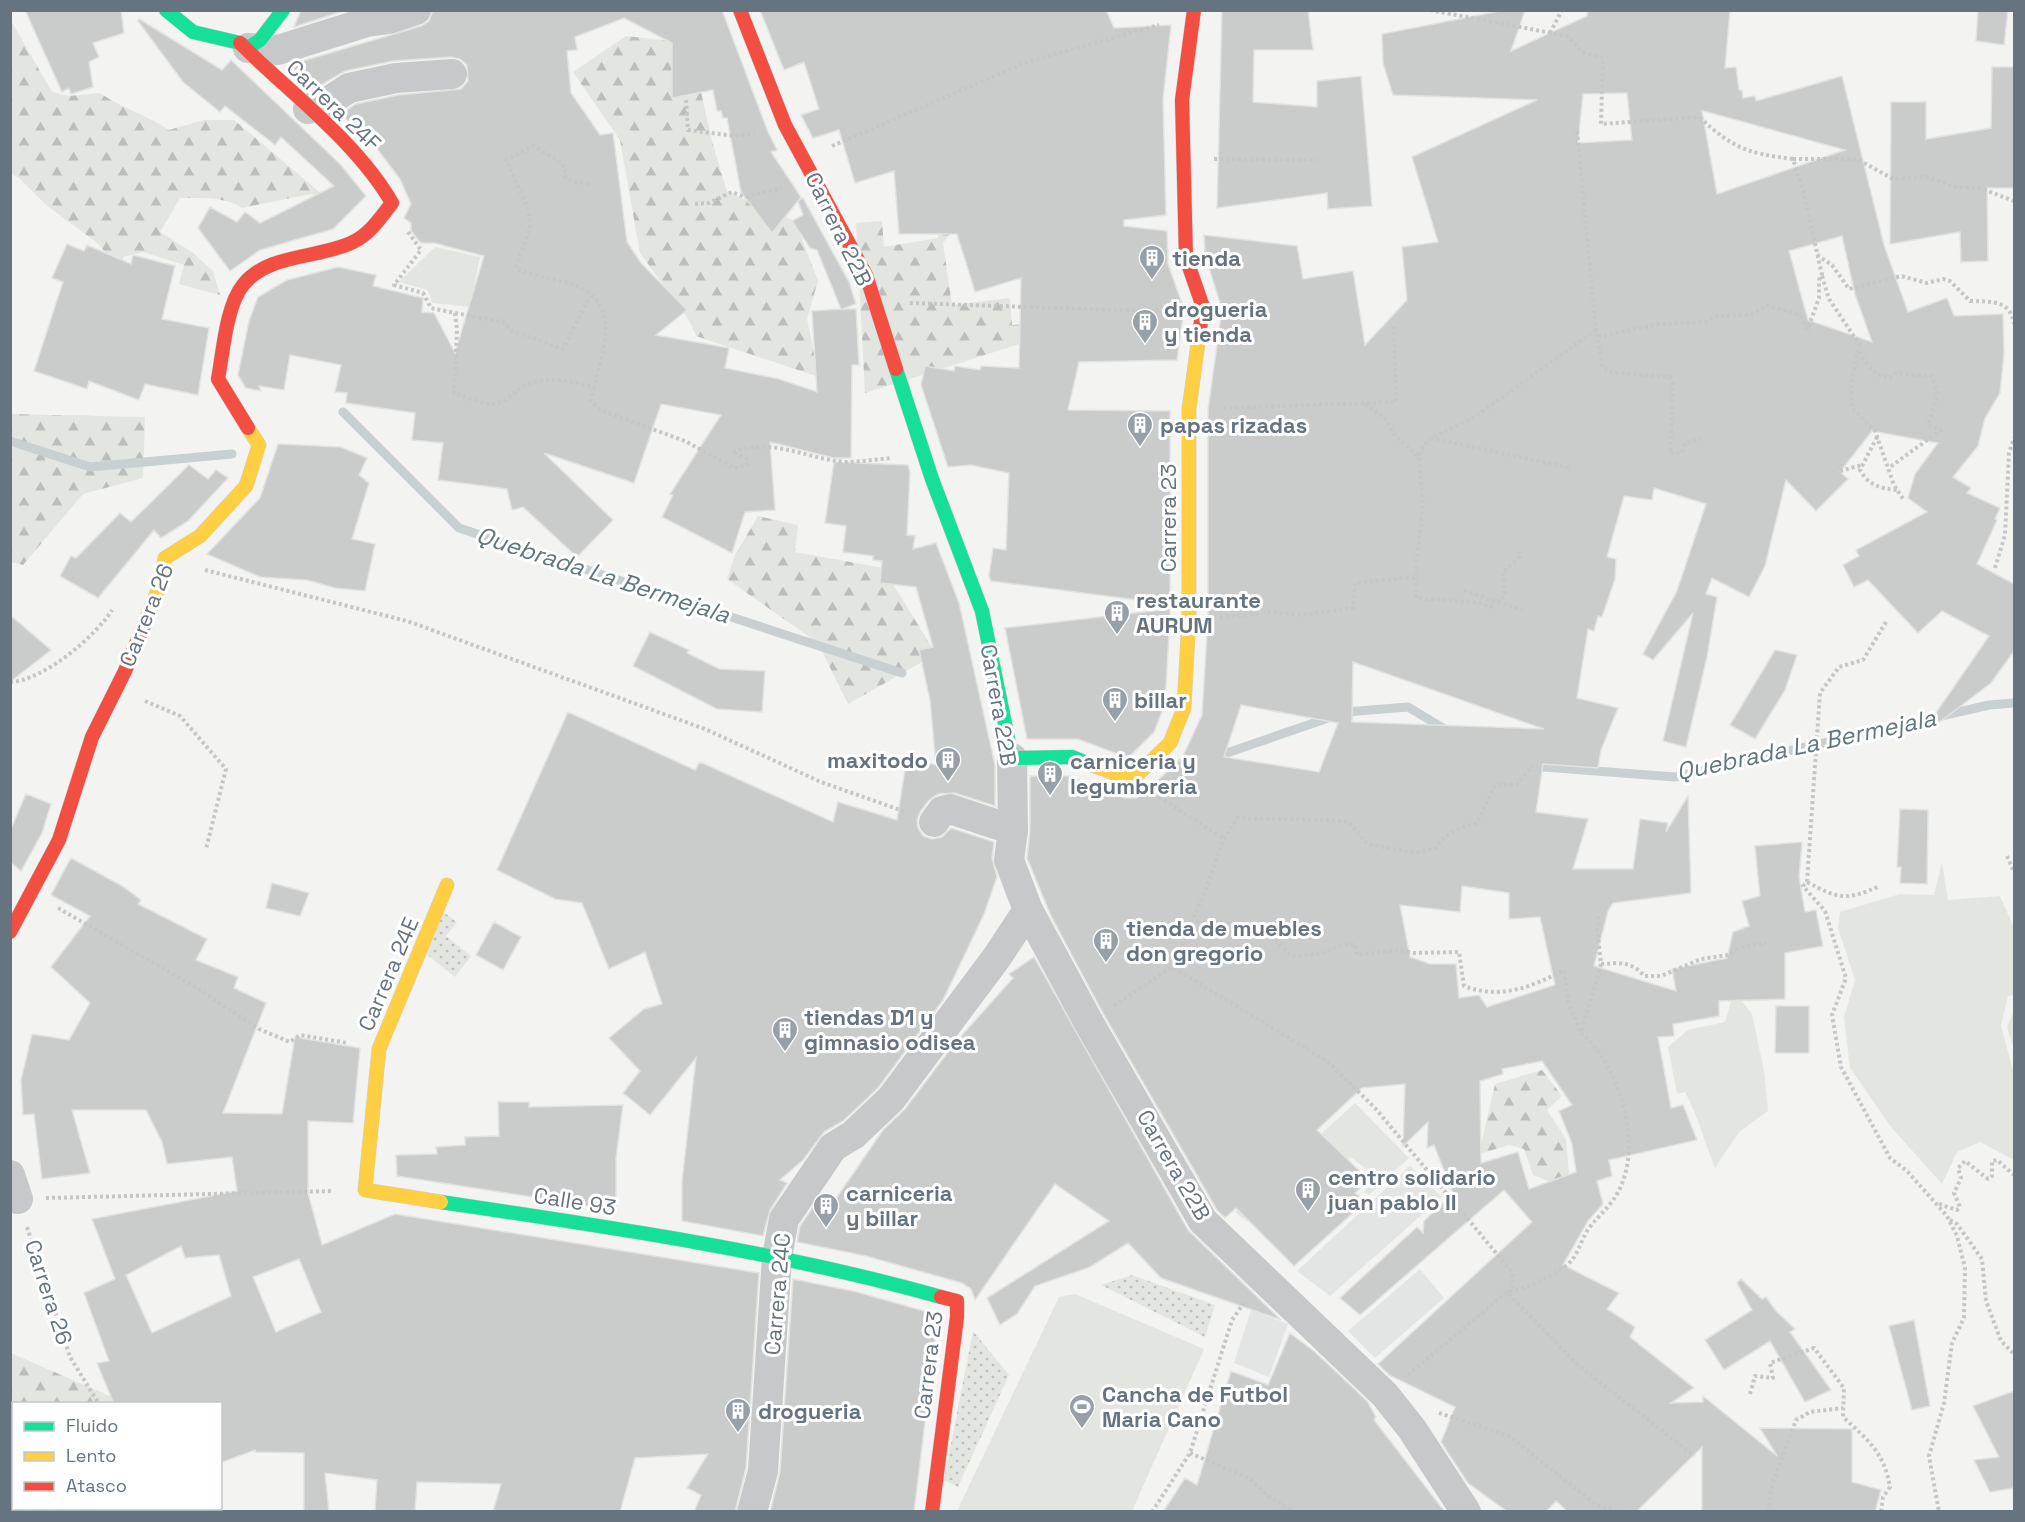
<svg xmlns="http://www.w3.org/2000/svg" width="2025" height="1522" font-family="'Space Grotesk',sans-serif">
	<defs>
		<pattern id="forest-firs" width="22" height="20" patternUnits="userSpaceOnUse" patternTransform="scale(1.5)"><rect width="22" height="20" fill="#e2e5e0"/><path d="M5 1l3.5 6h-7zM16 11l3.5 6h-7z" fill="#bbbebb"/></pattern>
		<pattern id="park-dots" width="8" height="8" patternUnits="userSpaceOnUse" patternTransform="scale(1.5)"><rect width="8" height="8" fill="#e2e5e0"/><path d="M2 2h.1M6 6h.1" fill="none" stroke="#bbbebb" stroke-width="1.8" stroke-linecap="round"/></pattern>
	</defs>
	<rect width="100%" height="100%" fill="#f3f3f1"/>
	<path fill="#e3e4e4" d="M1410 1166 1442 1197 1330 1296 1297 1271Z
		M1420 1269 1444 1298 1375 1358 1348 1331Z
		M1251 1310 1288 1324 1269 1377 1234 1363Z"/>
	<path fill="#e2e5e0" d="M435 247 480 257 474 286 483 289 472 307 432 303 428 290 399 282Z
		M1942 862 1948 900 2000 896 2014 928V995L2008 996 2001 1026 2014 1074V1160L1980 1142 1957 1152 1942 1184 1891 1127 1850 1068 1844 1017 1855 980 1838 928 1840 912 1900 894 1934 895Z
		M1734 991 1752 1014 1764 1071 1768 1111 1739 1132 1715 1168C1705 1143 1698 1116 1685 1092L1677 1094 1668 1047 1688 1030 1725 1022Z
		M2014 1011V1050L2007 1027Z
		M1355 1103 1409 1158 1369 1195 1364 1192 1376 1177 1351 1157 1330 1171 1311 1156 1248 1222 1235 1212Z
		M1075 1294 1204 1349 1132 1511H957L1059 1297Z"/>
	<path fill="url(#forest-firs)" d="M10 19 52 92 69 96 100 93C123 109 145 114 169 130L204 120H234L323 195V199L311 194 242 208C225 196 201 198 180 198L160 232 192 252 213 271 220 295 179 284 184 265 143 252 123 257 119 265 106 262 105 252 96 242 46 205 19 178 11 174Z
		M626 36 690 43 712 141 727 192 795 221 818 281 807 319 819 377 696 336 689 320 640 253 620 140 573 72Z
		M882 221 884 247 938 238 940 226 951 233 943 243 952 305 1010 298 1012 325 1101 318 865 393 856 223Z
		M10 414 145 417 143 478 83 494 23 565 11 562Z
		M758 516 798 525 795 552 883 568 936 654 848 704 818 643 727 579 735 555Z
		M1542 1070 1562 1096 1547 1110 1566 1139 1571 1196 1557 1203 1548 1181 1533 1175 1524 1149 1509 1145 1479 1154 1495 1084Z
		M11 1353 123 1402 14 1404V1502L11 1503Z"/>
	<path fill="url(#park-dots)" d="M442 911 457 922 446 936 471 956 455 977 415 945Z
		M1132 1275 1215 1305 1205 1337 1101 1285Z
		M973 1331 1009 1375 958 1487 944 1480Z"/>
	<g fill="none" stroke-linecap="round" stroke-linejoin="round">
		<path stroke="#c8d0d2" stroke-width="9" d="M343 412 459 528 902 673
			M10 441 90 467 232 454
			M1215 757 1346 712 1408 707 1448 731
			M1530 766 1675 777 1989 705 2014 703"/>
	</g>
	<path fill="#cacbcb" stroke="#e2e2e1" stroke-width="1.5" fill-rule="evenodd" d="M25 10H121L124 33 93 43 99 57 89 62 93 87 71 94 69 88 62 92Z
		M301 10H346L294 27Z
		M433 10H722L768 132 777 150 771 152 801 197 799 200 803 198 849 282 856 304 842 309H856L859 365H852L851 458H834L770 442 775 510 745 512 732 553 662 517 673 495 670 494 721 415 661 404 634 483 544 453 613 520 577 557 523 507 512 510 507 489 438 480 443 443 412 440 415 413 346 403 347 393 335 392 341 365 290 355 284 390 259 386 261 391 246 388 238 375 249 321 258 297 287 280 338 267 376 275 373 286 423 298 422 312 434 313 455 353 484 256 434 243H421L411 231V223L404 218 411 204 400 179 378 150 341 114 356 104 398 95 461 89 468 81 467 65 460 59 451 57 393 61 345 71 314 89 289 65 421 26 429 21ZM624 18 672 43V98L713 90 717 111H721L723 118H727L741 192 772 233 798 201 803 215 792 221 810 248 817 250 841 309 812 311 817 392 779 379 725 368 729 348 656 335 687 310 641 263 627 242 613 133 600 135 571 93 567 51 577 50 575 37Z
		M760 10H1106L1114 28 1171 25 1163 100 1166 215 1124 220V226L1167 231 1168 264 1184 309 1177 360 1079 362 1068 410 1170 411V616L1165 704 1154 732 1128 758 1078 739H1027L1005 628 1160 610V603L991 581 989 576 993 548 1006 550 1009 473 971 465 948 467 921 385 925 366 954 371 955 366 980 370 981 366 1019 368 1021 278 975 292 957 234H899L894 171 855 183 839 130 813 138 801 115 819 109 804 62 784 70Z
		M1222 10H1308L1313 50H1254L1253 102 1317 107V81L1361 76 1372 206 1328 209 1327 193 1217 208Z
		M1505 10H1525L1511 51 1587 16 1588 10H1730L1725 68 1736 67 1739 90H1742L1743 98 1755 96 1756 101 1842 76 1884 245 1908 312 1947 298 1954 316 2003 314 2004 353 2000 393 1985 418 1978 446 1953 477 1971 488 1967 493 2000 508 1995 519 1997 520 1977 564 2014 584V651L1991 683 1933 727 1929 723 1989 636 1942 611 1918 633 1868 580 1854 587 1843 565 1859 556 1856 550 1927 512 1908 498 1915 474 1938 443 1872 431 1840 472 1848 479 1816 511 1786 480 1765 566 1749 597 1712 578 1706 594 1717 597 1707 657 1686 747 1663 741 1693 613 1653 660 1643 654 1677 591 1706 504 1654 488 1652 500 1624 496 1607 557 1616 559 1615 579 1602 617 1598 616 1594 631 1588 629 1577 698 1618 708 1601 750 1598 768 1543 764 1536 812 1588 819 1573 869H1633L1640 819 1668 823 1666 832 1688 796 1691 893 1613 903 1608 911 1594 966 1676 991 1672 969 1727 958 1733 932 1749 926 1742 901 1760 896 1755 846 1802 842 1799 877 1805 912 1816 910 1823 946 1785 953V999L1719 1001V1016L1673 1024 1674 1036 1658 1037 1671 1108 1683 1105 1697 1140 1609 1160 1612 1176 1597 1181 1603 1204 1588 1221 1563 1265 1619 1293 1607 1309 1635 1327 1630 1337 1694 1388 1671 1403 1703 1402V1396L1777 1456 1760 1428 1852 1429V1482L1881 1490 1875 1512H1702V1447L1636 1512H1568L1556 1501 1546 1512H1508L1468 1483 1441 1442 1455 1407 1389 1375 1378 1364 1532 1222 1504 1190 1360 1315 1340 1298 1417 1227 1423 1233 1424 1221 1453 1193 1434 1145 1427 1148 1428 1122 1403 1146 1405 1084 1362 1088 1317 1130 1369 1180 1355 1193 1366 1201 1294 1266 1236 1208 1225 1218 1217 1210 1104 1015 1051 916 1027 858 1030 830V776H1069L1125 798H1136L1145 793 1183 756 1202 715 1208 617V410L1222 309 1205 255 1204 235 1297 246 1303 279 1353 271 1365 345 1407 300 1402 247 1438 242 1412 157 1537 100 1393 95 1383 63 1382 34ZM1627 93 1632 140 1578 143 1583 94ZM1702 111 1711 113 1845 150 1717 194ZM1842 236 1855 294 1872 342 1808 320 1789 251ZM1353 662 1362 665 1544 729 1352 722ZM1241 705 1338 723 1319 772 1224 757ZM1462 886 1509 893V919L1540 917 1555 985 1487 1007 1479 995 1459 998 1456 964H1430L1410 957 1400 905 1460 912ZM1542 1061 1572 1105 1559 1111 1572 1144 1576 1172 1529 1189 1518 1152 1481 1163 1480 1081 1503 1074 1502 1069Z
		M1978 10H2008L2004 45 1976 41Z
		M139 19 222 70 231 60 340 164 366 196 333 229 260 250 230 271 198 228 210 207 237 222 245 212 260 223 334 186 281 137 275 145 225 106 220 112 183 82 138 21Z
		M1992 67H2014V188H1987L1988 261 1961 262 1960 232 1890 244 1891 102H1926V139L1991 128Z
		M67 244 84 251 87 245 131 264 133 255 175 266 162 319 209 328 198 395 145 384 139 400 89 381 87 389 34 371 63 282 52 278Z
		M278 444 341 447 367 458 359 475 369 483 352 539 375 544 365 591 335 588 307 580 260 577 207 554 260 498Z
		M834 462 908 465 910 472 907 535 915 536 913 549 936 543 959 603 995 765V806L955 793 938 794 928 801 920 812 917 820 918 828 923 836 932 839 942 837 951 828 994 842 992 858 997 877 984 914 943 1000 878 1088 843 1121 824 1132 803 1160 780 1180 787 1183 770 1210 763 1236 682 1221V1182L696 1058 650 1115 623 1093 640 1071 609 1038 644 1009 662 1004 645 952 609 969 582 903 555 899 497 870 568 712 695 770 700 762 833 822 838 802 897 820 907 757 936 765 930 700 919 650 933 647 916 587 880 583 882 561 873 560V556L843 552 846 526 825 523Z
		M189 465 208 479 216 470 228 478 188 521 161 538 154 530 98 598 60 576 71 556 76 558 120 513 131 522Z
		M10 615 51 650 10 682Z
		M650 632 689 650 687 653 719 669 765 671 762 712 717 709 633 666Z
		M1775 650 1797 655 1785 690 1755 739 1730 725Z
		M26 794 51 804 42 833 21 871 10 862V831Z
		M1900 809 1928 810 1927 884 1900 883 1901 867H1897Z
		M71 858 122 886 141 900 138 904 207 939 196 960 238 977 234 988 266 1003 223 1113 282 1114 295 1037 360 1048 353 1123 308 1121V1193L322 1245 395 1214 759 1273 746 1468 735 1512H694L701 1495 687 1488 708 1454 635 1458 620 1512H493L501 1484 417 1482 415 1512H375L377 1480 325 1473 329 1512H304V1453L255 1452V1450L220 1463V1404H114L97 1363 109 1361 84 1293 115 1279 92 1219 237 1191 232 1157 167 1164 162 1142 146 1110H72L90 1173 42 1179 34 1114 23 1115 21 1080 32 1034 69 1040 90 1003 51 967 90 916 51 895ZM181 1246 185 1258 219 1255 231 1296 152 1333 126 1275ZM299 1259 321 1312 276 1332 253 1277Z
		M272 883 309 893 300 916 266 908Z
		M494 922 521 937 503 970 476 955Z
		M1034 957 1188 1230 1281 1320 1161 1278 1128 1243 1090 1267 1035 1286 1017 1314 1000 1325 987 1298 1109 1221 1055 1184 975 1300 971 1289 962 1283 866 1256 797 1242 800 1226 820 1197 833 1203 883 1130 905 1109 955 1043 1013 978 1009 974Z
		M1776 1006H1809V1053H1775Z
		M498 1102H529V1107L623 1105 616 1158V1210L397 1176 396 1155 437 1154 436 1147 465 1145V1137L499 1136Z
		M793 1279 857 1292 938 1315 914 1512H770L780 1472Z
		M1741 1279 1762 1299 1766 1297 1776 1311 1795 1329 1790 1332 1831 1390 1805 1402 1770 1341 1724 1370 1705 1340 1752 1310 1737 1283Z
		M1914 1320 1930 1406 1912 1410 1889 1326Z
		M1290 1333 1315 1352 1367 1401 1376 1417 1374 1420 1445 1512H1163L1185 1478 1197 1485 1231 1371 1268 1385Z
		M2014 1391V1488L1990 1492 1974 1460 1999 1457 1973 1406Z"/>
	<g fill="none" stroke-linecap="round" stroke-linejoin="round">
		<defs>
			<path id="fast" d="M166 10 193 32 240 43 248 48 260 40 283 10
				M896 369 932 479 982 611 1012 758 1072 757 1087 763
				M441 1202C609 1227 778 1251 941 1297"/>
			<path id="slow" d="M143 627 160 585 165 558 200 536 246 486 259 445 248 428
				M1087 763 1132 780 1170 743 1184 708 1189 617V409L1199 336
				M441 1202 365 1190 379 1049 447 885"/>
			<path id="jam" d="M740 10 785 125 866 275 896 369
				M1194 10 1182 100 1186 258 1203 307 1199 336
				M240 43C290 93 357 142 392 203 381 217 370 234 353 242 319 259 268 253 243 285 226 306 223 353 218 379L248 428
				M10 932 59 840 92 737 125 671 143 627
				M932 1512 957 1317V1301L941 1297"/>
		</defs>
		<use href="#fast" stroke="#d0d0d0" stroke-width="15"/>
		<use href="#slow" stroke="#d0d0d0" stroke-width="15"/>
		<use href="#jam" stroke="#d0d0d0" stroke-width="15"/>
		<path stroke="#c5c6c6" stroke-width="4" stroke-dasharray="3 3" stroke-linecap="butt" d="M1430 10 1567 36 1582 52 1603 58 1601 124 1699 117C1734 149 1747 153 1793 159L1803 190 1822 275 1819 280V298L1807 331
			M1550 33 1562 10
			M686 100 688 130 735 136 755 133
			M1577 131 1596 330 1603 368 1611 372 1670 377 1673 384 1670 453H1682L1685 443 1703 438
			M832 146 1027 62 1159 25
			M1214 159 1317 160
			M1793 159H1857L1893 179 1928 177 1954 187 1980 188 2014 201
			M589 184 571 181 564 175 565 168 556 159 533 146 506 160 529 211 530 227 516 268C536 279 563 278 583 289 621 311 601 355 594 388
			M695 204 709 203 732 192 744 197 782 188
			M408 232 421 250 394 285 423 293 431 308 455 313 457 330 454 393C466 397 480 403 491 404 506 404 513 392 524 386 543 376 574 380 594 388L591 400 600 410 685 441 734 468 747 465V459L732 452C774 437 805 459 846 462 861 462 877 459 892 458
			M1817 255 1832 265 1849 289 1901 276 1927 283 1943 279 1950 281 1970 301C1991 302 2010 299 2014 324
			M1822 276 1829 299 1859 344 1851 383 1852 408 1875 431 1894 485 1903 499
			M910 303 1146 311 1169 310
			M455 313 503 322 512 331 563 349 590 296
			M1598 337 1659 324 1706 322 1716 316 1750 315 1768 305C1786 314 1801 307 1807 331
			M1859 352C1867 364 1874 377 1890 378L1895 373 1931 376 1938 394 1928 425 1941 430 1890 467
			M1365 404 1385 418 1395 436 1419 457
			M1223 408 1396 402 1394 327
			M1877 437 1860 470C1869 486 1880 488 1897 490
			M1431 438 1571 468
			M1840 471 1862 465
			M1995 568 2005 535 2009 453 2014 438
			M205 570 407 621 705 729 821 782 906 812
			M1415 577 1416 598 1479 603 1491 607 1493 601 1523 610
			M1464 590 1493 601
			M1497 602 1505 596 1503 572 1520 557V551
			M1220 618 1270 612 1301 615 1353 608 1355 583 1415 577 1423 505 1419 457 1424 445 1431 438 1473 418 1596 330
			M1886 622 1863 660 1839 667 1820 693 1807 882 1803 886 1825 911 1846 978 1832 1015 1841 1067 1890 1158 1907 1171 1947 1216 1957 1236 1965 1268 1964 1318 1952 1343 1944 1403 1929 1456 1939 1512
			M10 682C43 681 96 636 112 610
			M145 701 180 716 226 769 206 849
			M1159 797 1224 839
			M2007 856 2014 872
			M1807 882C1839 899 1846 901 1880 886
			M58 908 197 988 259 1029 290 1042 300 1035 348 1043
			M1190 921 1227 923 1267 931 1291 956 1320 954 1339 946 1355 944 1357 955 1396 950 1413 953 1459 952 1464 986C1500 1000 1532 987 1564 970L1568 1001 1580 1031
			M1601 964C1619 963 1632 961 1644 976H1661L1701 959 1728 955 1739 948 1766 943
			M1172 967 1206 889 1224 839 1237 818C1274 820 1311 818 1349 822L1367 844 1415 853 1436 848C1445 833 1460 827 1477 823L1495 785 1517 784 1533 766
			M1114 1006 1172 967 1327 1061 1375 1108 1512 1272 1514 1285 1507 1292 1578 1365 1694 1456
			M46 1198 333 1191
			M1939 1204 1957 1210 1960 1207 1954 1193 1961 1178 1958 1168 1965 1161 1988 1179 1992 1176V1161L1997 1160 2014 1175
			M1950 1220 1957 1224 1982 1259 1986 1301 2001 1341 2014 1354
			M27 1227 70 1357 99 1404
			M1408 1375 1507 1292C1524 1290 1560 1274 1572 1260 1579 1251 1582 1238 1589 1228 1599 1215 1611 1206 1618 1192 1644 1145 1620 1066 1581 1033L1601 964 1597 928 1599 914
			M1750 1394 1755 1376 1773 1378 1770 1363 1814 1348 1844 1388 1843 1417C1868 1440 1884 1452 1890 1487L1883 1497 1881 1512
			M1439 1413 1509 1436 1595 1504 1617 1512
			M1190 1453 1250 1479 1267 1495 1293 1512
			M130 1508V1512
			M1152 1512 1190 1453 1232 1320 1244 1303
			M1768 1512 1773 1482 1796 1420 1810 1412 1843 1408"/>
		<path stroke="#c7c8c9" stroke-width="30" d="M248 48 278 50 367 22 389 19 416 10
			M308 109 326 103 349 88 396 78 452 74
			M1012 758 1013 830 1009 860 1028 910 1089 1023 1203 1221 1385 1395 1412 1429 1466 1512
			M934 822 942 811 950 809 1013 830
			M10 1175 18 1199
			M752 1512 763 1471 777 1257 784 1219 833 1147 853 1135 891 1099 997 957 1028 910"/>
		<use href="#fast" stroke="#16e098" stroke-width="14"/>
		<use href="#slow" stroke="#ffcf43" stroke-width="14"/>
		<use href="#jam" stroke="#f24e42" stroke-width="14"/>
	</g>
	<defs>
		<symbol id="building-pin" viewBox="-11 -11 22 30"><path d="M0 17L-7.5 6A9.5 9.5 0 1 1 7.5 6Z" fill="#97a0a7" stroke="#fff"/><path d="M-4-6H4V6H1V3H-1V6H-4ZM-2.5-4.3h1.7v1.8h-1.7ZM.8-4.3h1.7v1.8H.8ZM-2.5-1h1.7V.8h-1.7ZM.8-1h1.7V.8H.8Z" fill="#fff"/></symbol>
		<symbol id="stadium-pin" viewBox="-11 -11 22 30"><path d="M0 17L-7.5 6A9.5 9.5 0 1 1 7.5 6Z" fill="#97a0a7" stroke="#fff"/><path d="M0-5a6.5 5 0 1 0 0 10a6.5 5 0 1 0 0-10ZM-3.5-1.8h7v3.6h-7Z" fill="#fff"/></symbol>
	</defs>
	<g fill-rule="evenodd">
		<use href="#building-pin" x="1137" y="243" width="30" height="40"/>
		<use href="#building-pin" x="1130" y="307" width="30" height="40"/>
		<use href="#building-pin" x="1125" y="410" width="30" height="40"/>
		<use href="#building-pin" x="1102" y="598" width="30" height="40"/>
		<use href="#building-pin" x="1100" y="685" width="30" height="40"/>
		<use href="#building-pin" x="933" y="745" width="30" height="40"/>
		<use href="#building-pin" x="1035" y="759" width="30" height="40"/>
		<use href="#building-pin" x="1091" y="926" width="30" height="40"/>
		<use href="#building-pin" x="770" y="1015" width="30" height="40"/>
		<use href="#building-pin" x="1293" y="1175" width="30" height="40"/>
		<use href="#building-pin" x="811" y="1191" width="30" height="40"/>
		<use href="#stadium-pin" x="1067" y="1392" width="30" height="40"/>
		<use href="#building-pin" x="723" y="1396" width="30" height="40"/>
	</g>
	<g text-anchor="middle" stroke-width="6" stroke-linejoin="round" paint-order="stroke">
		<g font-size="22" fill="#65747f" stroke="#fff">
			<text transform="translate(334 105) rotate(44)" y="8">Carrera 24F</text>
			<text transform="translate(839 229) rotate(64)" y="8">Carrera 22B</text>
			<text transform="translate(1168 518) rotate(-90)" y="8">Carrera 23</text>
			<text transform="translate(146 615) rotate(-68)" y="8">Carrera 26</text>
			<text transform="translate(999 705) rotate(80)" y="8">Carrera 22B</text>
			<text transform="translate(388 974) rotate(-67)" y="8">Carrera 24E</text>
			<text transform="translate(1174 1165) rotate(60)" y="8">Carrera 22B</text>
			<text transform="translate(575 1201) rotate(9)" y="8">Calle 93</text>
			<text transform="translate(49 1292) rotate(72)" y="8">Carrera 26</text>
			<text transform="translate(777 1294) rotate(-85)" y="8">Carrera 24C</text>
			<text transform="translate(928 1365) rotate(-83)" y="8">Carrera 23</text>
		</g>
		<g font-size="22" font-weight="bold" fill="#65747f" stroke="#fff" text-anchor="start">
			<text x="1172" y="266">tienda</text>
			<text x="1164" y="317">drogueria<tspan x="1164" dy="25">y tienda</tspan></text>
			<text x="1160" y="433">papas rizadas</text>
			<text x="1136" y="608">restaurante<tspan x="1136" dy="25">AURUM</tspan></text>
			<text x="1134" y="708">billar</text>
			<text x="928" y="768" text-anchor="end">maxitodo</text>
			<text x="1070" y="769">carniceria y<tspan x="1070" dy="25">legumbreria</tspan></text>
			<text x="1126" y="936">tienda de muebles<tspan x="1126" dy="25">don gregorio</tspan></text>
			<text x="804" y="1025">tiendas D1 y<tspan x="804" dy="25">gimnasio odisea</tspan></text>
			<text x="1328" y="1185">centro solidario<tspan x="1328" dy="25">juan pablo II</tspan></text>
			<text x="846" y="1201">carniceria<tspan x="846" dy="25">y billar</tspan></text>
			<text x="1102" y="1402">Cancha de Futbol<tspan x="1102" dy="25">Maria Cano</tspan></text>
			<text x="758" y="1419">drogueria</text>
		</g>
		<g font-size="24" font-style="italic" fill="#60767d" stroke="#fff">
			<text transform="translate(603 575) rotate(18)" y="8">Quebrada La Bermejala</text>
			<text transform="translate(1806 745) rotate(-12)" y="8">Quebrada La Bermejala</text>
		</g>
	</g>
	<rect width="2025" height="1522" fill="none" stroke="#65747f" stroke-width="24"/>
	<rect x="12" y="1402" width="210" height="108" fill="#ffffff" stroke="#c1c7cc" stroke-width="1.5"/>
	<rect x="24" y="1422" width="30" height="9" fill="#16e098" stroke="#c1c7cc" stroke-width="1.5"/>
	<text x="66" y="1432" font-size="18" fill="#65747f">Fluido</text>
	<rect x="24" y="1452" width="30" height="9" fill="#ffcf43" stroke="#c1c7cc" stroke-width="1.5"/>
	<text x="66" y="1462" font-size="18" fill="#65747f">Lento</text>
	<rect x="24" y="1482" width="30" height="9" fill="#f24e42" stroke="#c1c7cc" stroke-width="1.5"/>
	<text x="66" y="1492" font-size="18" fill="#65747f">Atasco</text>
</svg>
